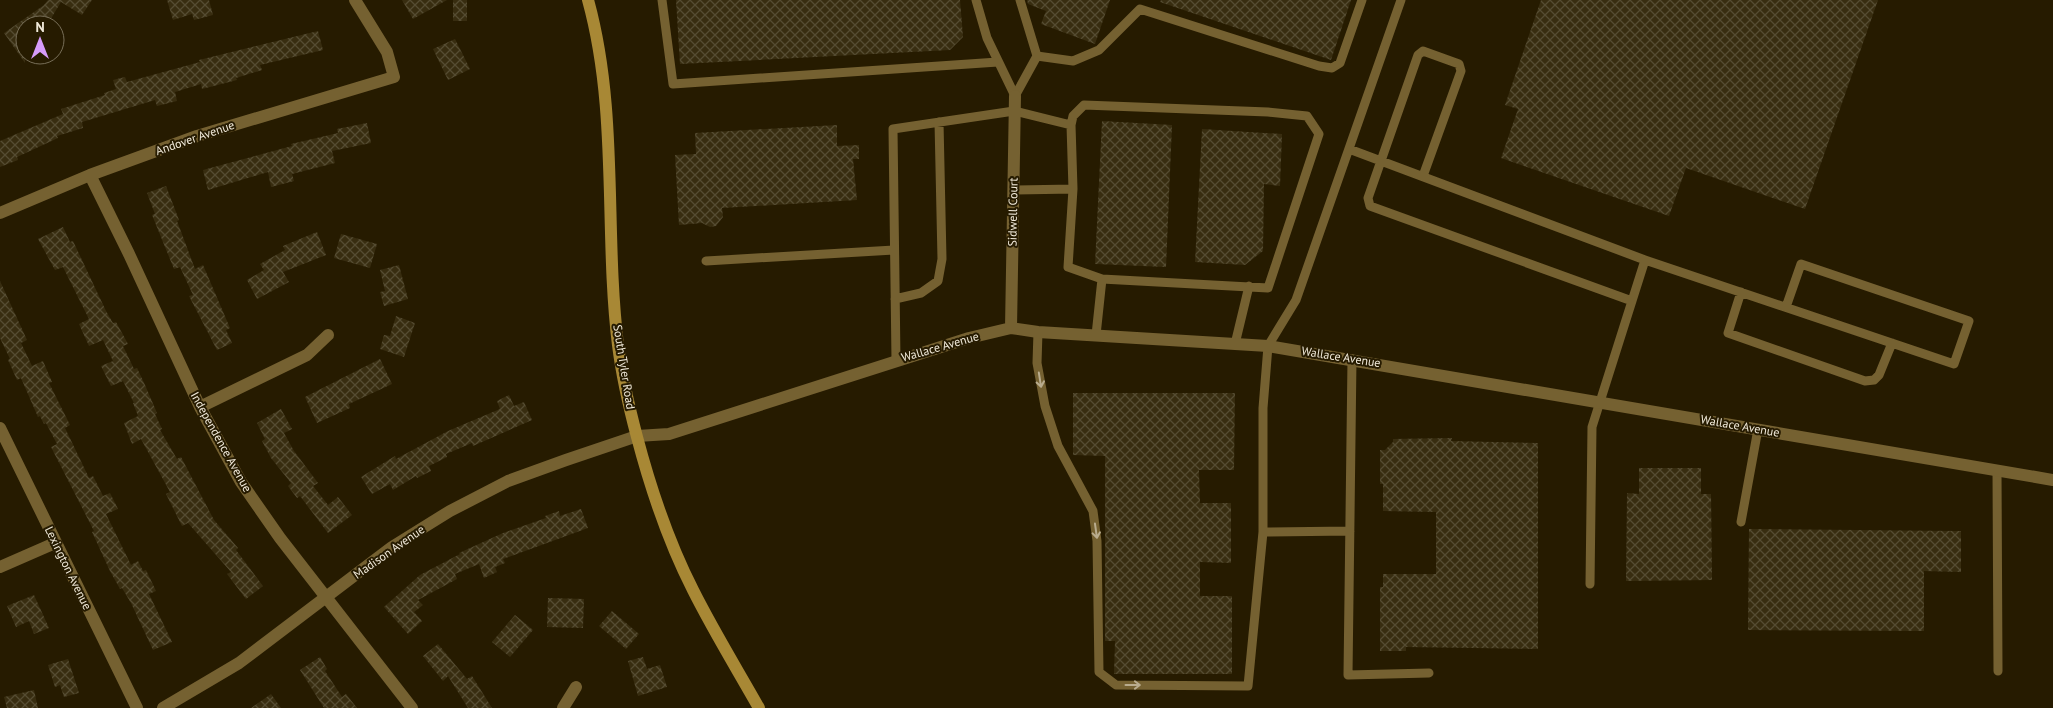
<svg xmlns="http://www.w3.org/2000/svg" width="2053" height="708" font-family="'PT Sans',sans-serif">
	<defs>
		<pattern id="building-cross-hatch" width="8" height="8" patternUnits="userSpaceOnUse" patternTransform="scale(1.25)"><rect width="8" height="8" fill="#382d10"/><path d="M0 0l8 8M0 8l8-8" fill="none" stroke="#554c32"/></pattern>
	</defs>
	<rect width="100%" height="100%" fill="#261b00"/>
	<path fill="url(#building-cross-hatch)" d="M48 0H92L82 15 61 2 47 25H25V63L4 33 44 5Z
		M167 0H209L213 15 194 20 192 14 173 20Z
		M402 0H447L413 19Z
		M453 0H467V21H453Z
		M676 0H960L963 37 950 50 680 64Z
		M1027 0H1110L1095 44 1041 24 1046 11 1028 4Z
		M1161 0H1351L1331 60 1160 2Z
		M1541 0H1878L1805 209 1686 168 1669 216 1501 158 1518 109 1505 105Z
		M318 31 323 50 260 65 262 70 236 78 237 80 202 89 201 84 175 92 177 101 157 106 155 100 82 122 83 128 57 136 58 138 17 157 18 160 0 167V141L63 114 61 109 105 95 104 93 116 89 113 80 125 77 127 82 200 62 199 60Z
		M455 39 470 69 448 80 433 49Z
		M1102 121 1172 125 1166 267 1095 264Z
		M367 123 371 143 332 151 335 163 292 174 294 181 271 187 268 172 208 190 203 170 292 146 291 144 338 133 337 129Z
		M837 125V146L859 145V159H853L857 200 722 208 723 217 716 226 710 227 702 223 679 225 675 155 696 154 695 133Z
		M1202 129 1282 134 1280 186 1264 184 1263 251 1245 265 1195 262Z
		M166 186 179 220 177 221 195 269 203 265 230 328 226 330 232 343 217 350 189 296 193 295 180 267 174 269 152 215 155 214 147 193Z
		M63 227 70 242 73 241 106 311 113 323 116 322 128 344 123 346 134 369 137 368 145 385 157 413 155 414 162 429 160 430 177 459 181 457 214 520 238 548 236 550 263 586 246 599 227 574 231 572 188 523 182 526 166 494 170 492 141 439 132 444 124 423 138 416 133 403H134L123 381 111 386 101 366 113 361 103 340 89 346 79 324 89 319 63 267 55 270 38 239Z
		M317 232 326 255 283 272 289 282 257 299 247 280 264 270 260 264 285 250 283 246Z
		M341 234 377 244 370 268 334 258Z
		M399 265 408 299 384 306 380 292 385 291 380 270Z
		M0 281 27 340 21 343 32 366 43 361 52 382 49 383 70 425 65 428 89 478 93 476 103 496 110 493 118 509 106 514 131 565 138 561 143 571 146 570 156 591 149 594 172 642 153 650 131 603 122 588 120 589 110 571 92 532 94 531 51 447 57 444 46 423 44 424 40 416 38 417 21 378 17 380 8 360 10 359 0 338Z
		M396 316 415 323 404 357 380 349 384 335 390 336Z
		M380 359 392 384 349 404 350 408 317 423 305 397Z
		M1073 393H1235L1234 470H1199L1200 503H1231V563L1200 562V596H1232V674H1114L1115 641H1105V456L1073 455Z
		M509 395 514 406 524 402 532 420 473 446 472 443 446 454 447 457 429 466 431 471 417 478 416 476 393 490 390 484 372 494 361 477 395 456 396 459 448 431 500 409 497 401Z
		M281 409 292 429 284 433 294 451 318 483 313 486 328 505 338 497 352 515 328 533 300 496 297 498 288 486 291 483 271 458 262 441 265 439 257 423Z
		M1452 438 1451 441 1538 443V649L1406 647V651H1380V587H1383V574H1436V512L1383 511V484H1380V450H1385L1393 442V439Z
		M1639 468H1701V494H1711L1712 580 1626 581 1627 493 1639 494Z
		M581 509 588 528 503 559 505 563 495 567 497 572 484 578 479 564 455 574 457 579 418 600 423 605 414 612 422 621 408 634 384 607 420 575 460 554 459 553 503 533 546 518 545 516 559 511 560 516Z
		M1749 529 1961 531V572L1924 571V631L1748 630Z
		M34 595 49 628 34 634 29 621 16 627 7 606Z
		M548 598 584 599 583 628 547 627Z
		M612 611 639 634 626 649 599 626Z
		M515 615 533 630 510 657 492 642Z
		M438 644 467 679 472 676 492 708H468L448 676 443 681 423 656Z
		M320 657 327 669 325 671 342 697 346 694 357 708H324L300 670Z
		M643 657 647 669 660 665 667 687 638 696 628 661Z
		M68 659 79 693 64 697 60 685 55 687 48 665Z
		M34 690 38 708H7L4 697Z
		M271 694 281 708H251Z"/>
	<g fill="none" stroke-linecap="round" stroke-linejoin="round">
		<path stroke="#756131" stroke-width="9" d="M662 0 673 84 998 62
			M976 0 987 38 1015 96
			M1037 56 1073 61 1099 50 1140 9 1319 66 1332 68 1340 63 1362 0
			M1015 96 1037 56 1020 0
			M1084 105 1268 112 1307 116 1319 134 1268 288 1102 279 1068 267 1073 189 1071 125 1073 116Z
			M1349 149 1645 260 1592 427 1590 584
			M1423 176 1461 71 1459 64 1423 51 1418 55 1368 198 1370 206 1632 301
			M1013 190 1073 189
			M1645 260 1954 364 1969 321 1801 264 1786 307
			M706 261 894 250
			M1741 292 1728 333 1865 381 1874 380 1879 375 1892 343
			M895 299 921 293 938 281 942 259 939 122
			M1038 332 1037 363 1045 406 1058 446 1093 511 1097 541 1099 672 1116 685 1248 686 1263 532
			M1096 335 1102 279
			M1235 344 1249 286
			M1352 359 1348 675 1429 673
			M896 360 893 129 1014 111 1071 125
			M1997 470 1998 671
			M1741 522 1758 429
			M1350 531 1263 532V408L1268 346 1296 300 1401 0"/>
		<path stroke="#756131" stroke-width="12" d="M90 175 129 254 200 407 241 482 280 538 412 708
			M0 213 90 175 197 136 394 77 387 52 355 0
			M1011 328 1015 96
			M200 407 307 355 328 335
			M0 428 137 708
			M0 567 55 543
			M163 708 239 663 392 547 450 511 508 481 566 460 637 436 669 434 969 338 1011 328 1038 332 1268 346 2053 480
			M563 708 576 687"/>
		<path stroke="#a88835" stroke-width="12" d="M588 0C619 112 604 231 618 345 622 377 629 407 637 437 651 490 668 541 693 590 713 630 737 669 759 708"/>
	</g>
	<defs><path id="oneway-shaft" d="M-6 0H5M1.5-3L5.5 0L1.5 3" fill="none" stroke-width="1.6" stroke-linecap="round" stroke-linejoin="round" transform="scale(1.25)"/></defs>
	<g stroke="#b9ac8e">
		<use href="#oneway-shaft" transform="translate(1040 380) rotate(81)"/>
		<use href="#oneway-shaft" transform="translate(1096 531) rotate(82)"/>
		<use href="#oneway-shaft" transform="translate(1133 685)"/>
	</g>
	<g text-anchor="middle" stroke-width="4" stroke-linejoin="round" paint-order="stroke">
		<g font-size="12" fill="#f1eada" stroke="#261b00">
			<text transform="translate(195 138) rotate(-19)" y="4">Andover Avenue</text>
			<text transform="translate(1013 212) rotate(-89)" y="4">Sidwell Court</text>
			<text transform="translate(940 347) rotate(-16)" y="4">Wallace Avenue</text>
			<text transform="translate(1341 357) rotate(9)" y="4">Wallace Avenue</text>
			<text transform="translate(624 367) rotate(81)" y="4">South Tyler Road</text>
			<text transform="translate(1740 426) rotate(10)" y="4">Wallace Avenue</text>
			<text transform="translate(221 442) rotate(61)" y="4">Independence Avenue</text>
			<text transform="translate(389 552) rotate(-35)" y="4">Madison Avenue</text>
			<text transform="translate(68 568) rotate(64)" y="4">Lexington Avenue</text>
		</g>
	</g>
	<g transform="translate(40 40)"><circle r="24" fill="#261b00" stroke="#776e57"/>
	<path d="M0-4L9 19L0 12L-9 19Z" fill="#d69bfa"/>
	<text y="-8" font-size="14" font-weight="bold" text-anchor="middle" fill="#f1eada">N</text>
	</g>
</svg>
